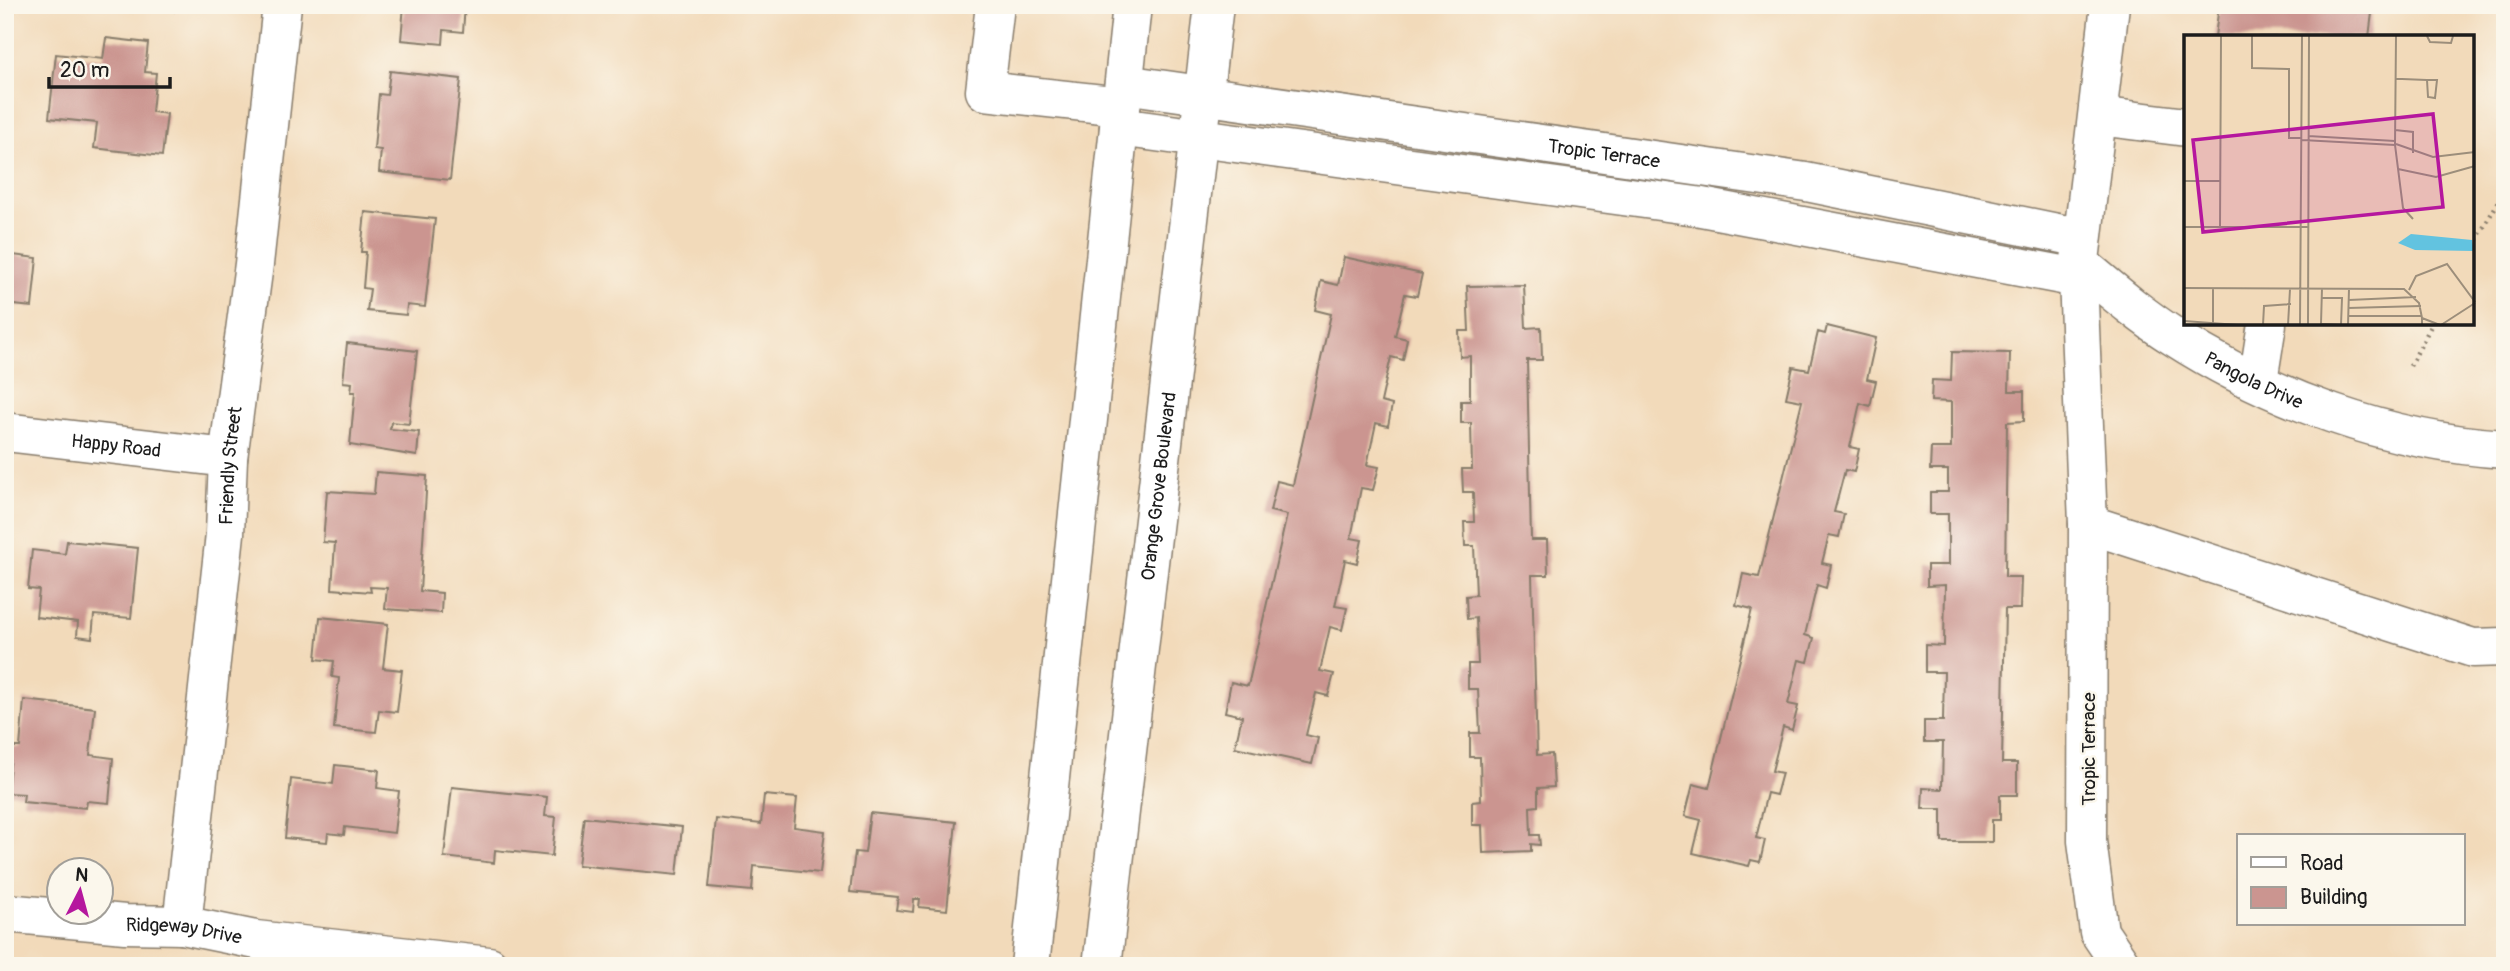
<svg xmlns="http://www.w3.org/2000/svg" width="2510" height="971" font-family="Pangolin,sans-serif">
	<rect width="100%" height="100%" fill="#fbf7ec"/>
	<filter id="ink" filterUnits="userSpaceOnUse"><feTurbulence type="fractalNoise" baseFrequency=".0143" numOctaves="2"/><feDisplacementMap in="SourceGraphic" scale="14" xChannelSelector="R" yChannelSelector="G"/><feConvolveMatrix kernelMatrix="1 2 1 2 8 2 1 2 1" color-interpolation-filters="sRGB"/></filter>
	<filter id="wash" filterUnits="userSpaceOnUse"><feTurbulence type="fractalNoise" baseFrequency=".00686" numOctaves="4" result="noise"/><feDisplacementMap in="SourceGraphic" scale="28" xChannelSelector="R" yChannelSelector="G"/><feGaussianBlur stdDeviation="1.57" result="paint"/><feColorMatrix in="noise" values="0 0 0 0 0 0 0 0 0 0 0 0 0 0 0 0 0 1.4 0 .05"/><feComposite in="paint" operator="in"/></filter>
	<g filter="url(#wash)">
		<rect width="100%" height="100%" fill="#f2daba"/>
		<g id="blocks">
			<path fill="#cb9590" d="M136 5H174V11Z
				M404 5H465L463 32 444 30 443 44 401 40Z
				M2219 5H2373L2369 37H2215Z
				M106 38 148 43 145 72 156 73 152 112 167 114 162 156 94 148 97 123 49 118 56 54 103 59Z
				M390 71 461 79 450 180 379 172 381 150 374 149 379 94 387 95Z
				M365 212 435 219 425 307 407 305 406 315 367 311 370 289 363 288 366 252H361Z
				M5 254 37 258 32 307 5 304Z
				M1344 257 1422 274 1417 296 1405 294 1395 336 1407 339 1403 360 1391 357 1381 402 1392 405 1388 426 1376 423 1367 465 1379 467 1373 490 1361 488 1351 538 1362 540 1357 563 1345 560 1335 606 1347 608 1342 630 1330 627 1320 671 1334 674 1328 696 1316 693 1306 735 1318 738 1312 764 1235 747 1242 716 1225 712 1231 682 1248 686 1287 515 1270 511 1277 481 1293 485 1331 314 1315 310 1321 281 1338 285Z
				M1524 285 1526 328 1541 327 1542 360H1527L1531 540H1547L1548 575H1532L1537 755 1552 754 1554 787 1538 788V806L1530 807 1531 835H1539L1540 845 1531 844V851L1483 853 1482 825H1472V802L1481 801 1480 757H1470V733H1480L1478 689H1468V664H1478L1476 618 1467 619 1466 596 1476 595 1474 546H1465L1464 522H1474L1473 492H1463L1462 469H1472L1471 423H1461V401H1470V356L1460 357 1459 331H1469L1467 286Z
				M1827 326 1876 338 1867 379 1876 381 1870 406 1860 403 1850 447 1859 449 1854 472 1845 470 1834 512 1844 514 1839 537 1829 535 1822 563 1831 565 1826 588 1817 585 1805 635 1814 638 1808 662 1799 660 1788 704 1798 706 1792 730 1783 727 1772 771 1782 773 1776 795 1767 793 1756 838 1765 840 1760 862 1751 860 1749 866 1693 853 1701 820 1685 816 1693 784 1709 788 1752 609 1736 605 1743 574 1759 577 1802 401 1786 398 1793 367 1809 370 1818 332 1825 334Z
				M347 343 417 351 409 424 391 422 390 429 419 432 417 456 350 445 355 392H351L352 383 343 382Z
				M1952 352 2010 353 2009 391H2024V421L2007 422 2005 577H2021L2020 609H2005L2002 763H2017V795H2000V820H1992V842H1942V809H1922L1923 788 1942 789 1943 742H1924V721H1943L1944 672H1925V645L1944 646 1945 585 1927 586V565H1948V514H1930V492H1948V470H1930L1931 448H1951V402L1931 401 1932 380 1951 381Z
				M376 472 427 476 420 591 442 593 441 613 385 609 387 588 370 587 371 592 332 589 335 543 323 542 327 491 374 494Z
				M67 541 138 548 131 618 94 615 92 638 77 636 78 622 36 617 39 590 28 589 32 550 65 554Z
				M320 617 388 624 383 668 402 670 397 712 379 710 376 732 334 728 339 678 332 677 334 661 316 659Z
				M24 700 95 708 90 755 113 758 109 803 87 801 86 808 23 802 24 794 7 793 12 747H20Z
				M335 765 379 770 377 788 399 791 394 833 345 827 344 835 328 833 327 842 285 838 291 779 333 784Z
				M452 787 547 797 545 816 556 817 552 856 495 850 494 863 444 857Z
				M764 795 797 798 794 827 825 831 820 873 754 866 752 891 709 887 716 819 761 824Z
				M870 813 956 822 947 910 919 907 920 899H914L913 912 896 910 898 897 850 892 855 852 865 853Z
				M584 817 682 827 677 875 578 865Z"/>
		</g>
	</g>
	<g filter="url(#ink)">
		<use href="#blocks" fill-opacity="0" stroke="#877b6b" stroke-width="2"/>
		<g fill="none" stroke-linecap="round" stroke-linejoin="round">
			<defs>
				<g id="minor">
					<path d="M995 5 985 91 1121 106"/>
					<path d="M2110 5 2078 278 2088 524 2087 841 2099 932 2122 966"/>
					<path id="s1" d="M1124 84 1806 182 2082 238"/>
					<path d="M2098 116 2186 127"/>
					<path d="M1119 127 1696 206 2078 278"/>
					<path id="s2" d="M2080 264C2110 289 2140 315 2173 336 2271 399 2389 442 2505 449"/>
					<path d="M2258 381 2267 324"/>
					<path id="s3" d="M5 432 228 458"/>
					<path d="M2088 524 2473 648 2505 647"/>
					<path id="s4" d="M5 913 125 924 182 925 256 940 489 966"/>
					<path id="s5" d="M182 925 225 534 228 458 254 264 282 5"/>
					<path d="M1030 966 1132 5"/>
					<path id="s6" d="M1102 966 1214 5"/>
				</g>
			</defs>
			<use href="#minor" stroke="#877b6b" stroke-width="41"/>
			<path stroke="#877b6b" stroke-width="4.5" stroke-dasharray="2 5" stroke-linecap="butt" d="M2473 246 2505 190
				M2410 366 2432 324"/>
			<use href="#minor" stroke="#fff" stroke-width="38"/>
		</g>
	</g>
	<g text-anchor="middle" stroke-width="5" stroke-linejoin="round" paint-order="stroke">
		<g font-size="19" fill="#1c1c1c" stroke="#fbf7ec">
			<text dy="7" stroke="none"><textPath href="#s1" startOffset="485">Tropic Terrace</textPath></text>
			<text dy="7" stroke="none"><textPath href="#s2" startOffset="210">Pangola Drive</textPath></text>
			<text dy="7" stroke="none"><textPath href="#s3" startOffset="112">Happy Road</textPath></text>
			<text dy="7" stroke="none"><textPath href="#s5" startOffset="462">Friendly Street</textPath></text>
			<text dy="7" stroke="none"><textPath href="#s6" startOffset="483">Orange Grove Boulevard</textPath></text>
			<text transform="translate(2088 749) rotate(-90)" y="7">Tropic Terrace</text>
			<text dy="7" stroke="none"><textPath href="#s4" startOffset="180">Ridgeway Drive</textPath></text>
		</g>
	</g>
	<g transform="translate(2184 35)">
		<rect width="290" height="290" fill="#f2daba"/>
		<path d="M227 199 288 205 290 216 231 215 214 208Z" fill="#62c3e0"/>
		<path fill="none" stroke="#9c8e7b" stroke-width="2" d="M68 1V33L105 34V103H118M212 1 211 110 219 173 229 184M243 1 246 7 267 8 269 1M211 44H218L243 45H253L251 63 244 62 243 45M211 95 229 97V118M124 101 211 106M118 105 211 110M212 109 249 122 291 117M214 134 252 142 291 131M0 146H36M36 191 37 1M0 192H124M0 253 220 254 235 268 238 283M225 255 232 241 263 229 291 267M137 263H158L157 290 137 289 138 253M165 265 232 262M164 273 237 271M164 281H238M0 286 54 290M29 290V254M79 290 80 271 107 269M104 290 106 254M116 290 118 1M124 290 125 1M164 290 165 254M238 290V283L256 290M257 290 291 268"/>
		<path fill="#b5179e" fill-opacity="0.15" stroke="#b5179e" stroke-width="3.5" d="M249 79 259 172 19 197 9 105Z"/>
		<rect width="290" height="290" fill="none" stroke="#1c1c1c" stroke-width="3.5"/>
	</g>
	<rect width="2510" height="971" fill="none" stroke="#fbf7ec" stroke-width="28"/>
	<rect x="2237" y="834" width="228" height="91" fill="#fbf7ec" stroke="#a29f99" stroke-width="2"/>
	<rect x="2251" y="857" width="35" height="10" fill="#ffffff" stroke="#a29f99" stroke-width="2"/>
	<text x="2300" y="870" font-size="21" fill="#1c1c1c">Road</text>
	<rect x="2251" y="887" width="35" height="21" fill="#cb9590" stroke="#a29f99" stroke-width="2"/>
	<text x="2300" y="904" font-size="21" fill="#1c1c1c">Building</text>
	<g transform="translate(80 891) rotate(6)"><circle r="33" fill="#fbf7ec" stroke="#a29f99" stroke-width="2"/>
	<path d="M0-5L12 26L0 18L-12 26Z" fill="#b5179e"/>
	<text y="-10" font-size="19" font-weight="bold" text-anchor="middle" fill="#1c1c1c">N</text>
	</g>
	<path d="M49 77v10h121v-10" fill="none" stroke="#1c1c1c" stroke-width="3.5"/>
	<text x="60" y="77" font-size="21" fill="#1c1c1c" stroke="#fbf7ec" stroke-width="5" paint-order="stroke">20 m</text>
</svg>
